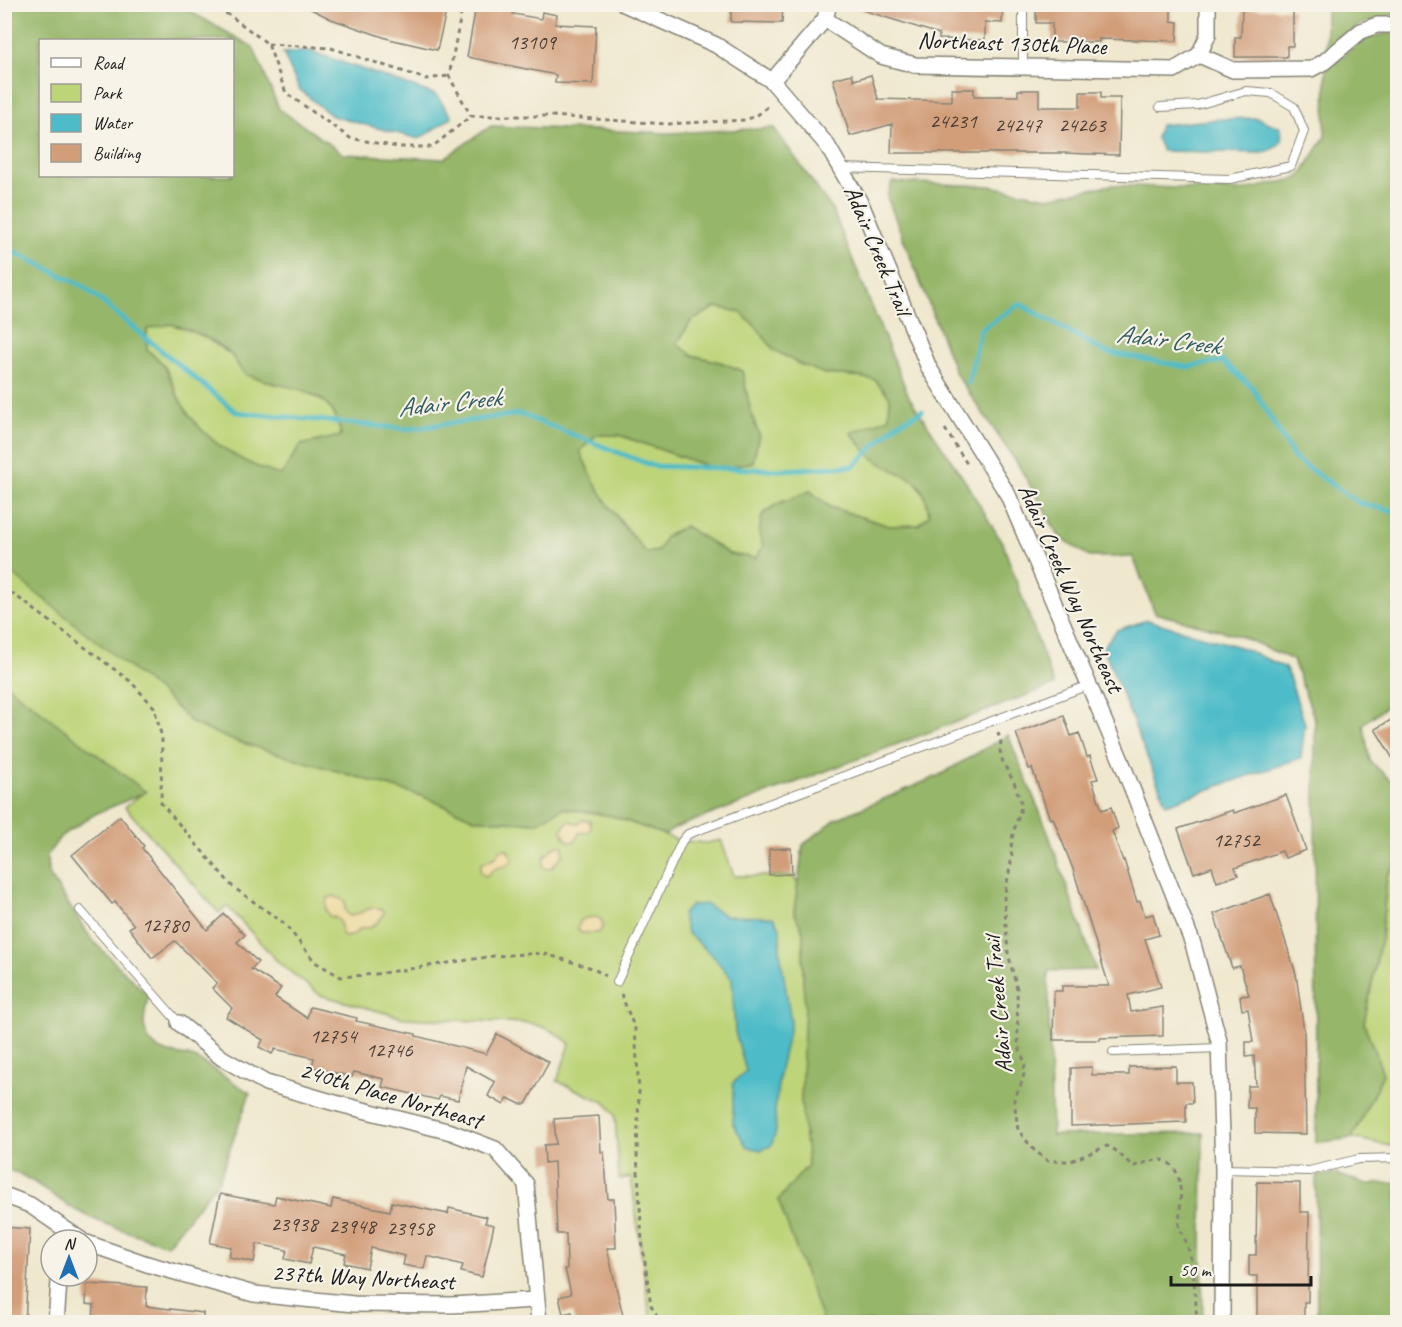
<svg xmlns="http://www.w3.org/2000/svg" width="1402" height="1327" font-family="Caveat,sans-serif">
	<rect width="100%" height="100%" fill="#f7f3e8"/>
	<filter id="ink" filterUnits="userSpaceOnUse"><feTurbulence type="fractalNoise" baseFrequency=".0167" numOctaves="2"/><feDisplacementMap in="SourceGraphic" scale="12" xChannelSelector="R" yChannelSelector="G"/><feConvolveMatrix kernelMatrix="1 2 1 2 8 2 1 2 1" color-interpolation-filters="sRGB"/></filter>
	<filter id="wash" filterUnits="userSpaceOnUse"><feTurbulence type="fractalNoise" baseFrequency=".008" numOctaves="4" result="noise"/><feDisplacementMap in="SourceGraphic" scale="24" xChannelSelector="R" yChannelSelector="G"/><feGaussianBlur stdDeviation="1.35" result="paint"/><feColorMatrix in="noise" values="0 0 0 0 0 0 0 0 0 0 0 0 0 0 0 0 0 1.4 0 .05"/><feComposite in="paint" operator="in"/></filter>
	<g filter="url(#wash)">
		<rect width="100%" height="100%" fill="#efe8ce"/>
		<path fill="#bdd479" stroke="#6c784a" stroke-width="1.5" d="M716 307 740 312 756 327 774 350 825 374 854 376 875 380 890 397 889 418 851 433 892 469 913 478 926 497 929 515 918 525 889 526 830 507 810 491 759 533 763 546 756 558 729 554 685 526 666 536 658 551 646 554C639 543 631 534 623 524 605 503 590 476 580 451L596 435H619L707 466 759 435 751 413 742 371 723 363 692 355 677 344 691 321Z
			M171 324 200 334 231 355 245 374 275 384 299 388 326 403 337 417 341 436 301 445 281 476C239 463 201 439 180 400 174 389 171 377 164 366 160 360 153 355 147 350V329Z
			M5 533 192 723 232 740 422 796 475 819 536 823 563 808 612 816 678 840 706 843 721 840 734 876H793L799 886 794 912 803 931V982L859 1322H652L649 1310 631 1177 619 1179 615 1115 606 1103 557 1081 570 1044C557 1032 546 1027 528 1023L404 1018 320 995 279 963 227 906 219 913 125 807 145 791 5 712Z
			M1397 862V1147L1352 1138 1383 1074 1364 1023 1381 938 1387 876Z"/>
		<path fill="#96b669" stroke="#596942" stroke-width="1.5" fill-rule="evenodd" d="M4 5H179L253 47 279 109 344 154 443 159 491 126 668 133 774 128 832 209 909 397 967 484 1003 544 1054 685 675 828 665 835 612 816 563 808 536 823 475 819 422 796 232 740 192 723 161 693 5 568ZM232 40V176H40V40ZM716 307 740 312 756 327 774 350 799 364 825 374 854 376 875 380 890 397 889 418 851 433C858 441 865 452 873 458 902 481 923 468 929 515L918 525 889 526 830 507 810 491 777 504 762 515 759 533 763 546 756 558 729 554 685 526 666 536 658 551 646 553C639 543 630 534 622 524 606 503 590 476 580 451L596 435H619L707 466 725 468 753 462 759 435 751 413 742 371 723 363 692 355 677 344 691 321ZM171 324C192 331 216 339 232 356 237 361 239 370 245 374 249 377 258 378 263 380 301 392 333 388 341 436L301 445 281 475C239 463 201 439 180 400 174 389 171 376 164 366 160 360 153 355 147 350V329Z
			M1326 5H1397V17L1393 16 1361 24 1326 51Z
			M1387 33 1398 34V705L1390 704 1363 724 1370 761 1397 786V862L1387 876 1381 938 1364 1023 1383 1074 1352 1138 1316 1143 1315 720 1293 660 1240 636 1155 613 1133 557H1090L1059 536 1017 463 956 374 887 197 892 182 989 186 1048 197 1112 185 1241 191 1299 178 1325 137 1326 70 1362 40Z
			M5 684 146 792 95 814 61 836 47 855 48 873 92 940 149 996C142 1018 139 1043 166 1052 175 1055 185 1054 194 1058 213 1067 232 1082 250 1093L219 1180 167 1245C135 1234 102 1225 72 1208 49 1194 31 1176 5 1169Z
			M1008 735 1046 827 1096 970 1048 971 1052 1135 1203 1133 1202 1258 1203 1322H823L778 1200 808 1165 801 1101 805 1005 803 982V931L794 912 803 845 836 819 938 776Z
			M1335 1174 1367 1184 1397 1183V1322H1317L1316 1176Z"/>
		<path fill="#eeda9e" stroke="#857b5d" stroke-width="1.5" d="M582 820 590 821 591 829 588 832 579 833 575 841 570 842 565 838 562 830 566 823 571 821 578 824Z
			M556 845 563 846V855L551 868 546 869 543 867 544 857Z
			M507 849 512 857V861C502 871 499 865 493 870 491 872 489 874 486 876L481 873 480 868 482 863 496 857 500 850Z
			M334 896 345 901V910L349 916C362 915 371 902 384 911 384 918 375 924 370 928 362 926 359 929 354 935L345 937 342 934C340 923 342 918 329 916 325 909 325 905 328 898Z
			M597 917C604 921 605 927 598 933H581L578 929C579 917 586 918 597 917Z"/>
		<path fill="#4ebcc8" stroke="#356c72" stroke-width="1.5" d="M310 51 436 95 452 117 419 139 332 116 299 89 283 53Z
			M1257 118 1281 128 1282 141 1276 147 1264 153 1162 151 1156 138 1160 125 1221 119Z
			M1147 620 1243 648 1286 668 1305 724 1301 758 1166 804 1103 647 1117 630Z
			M705 904 726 916 773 917 780 928V951L791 1022 780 1068 775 1110 776 1132 771 1146 761 1150 747 1147 733 1124V1083L746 1071 735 1032 732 979 713 956 687 933 682 914 692 905Z"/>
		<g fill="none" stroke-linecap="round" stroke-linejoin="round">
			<path stroke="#4ebcc8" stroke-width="5" d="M4 247 83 286 236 412 407 429 520 414 653 466 781 470 854 466 898 423 922 411
				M968 383 981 329 1020 304 1105 352 1187 367 1222 361 1252 387 1295 459 1359 503 1398 512"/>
		</g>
		<g id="blocks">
			<path fill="#d29e7a" d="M301 4H448L437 50 389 39 331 19Z
				M501 4 515 6 513 14 541 19 542 12 557 15 555 24 596 26 593 84 555 83 556 75 467 57 476 6 499 11Z
				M731 4H783L782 23 731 22Z
				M856 4H1003L1002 23 985 22V40L939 39V34L856 8Z
				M1036 4H1171V21L1178 22 1177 41 1099 39V42H1052V23H1036Z
				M1242 9H1293V46H1287V57H1235V37H1241Z
				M852 74 854 80 871 75 878 99 952 101V89H974V96H1018V90H1039V107H1080V92H1101V98H1120L1119 155 1062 153H891L892 124 850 136 833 79Z
				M1064 716 1071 736 1079 733 1087 757 1090 756 1098 779 1092 780 1102 810 1111 807 1118 828 1112 831 1123 861 1124 860 1137 902 1140 901 1145 916 1153 914 1159 935 1145 939 1161 987 1128 995 1131 1012 1163 1007V1036L1100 1038V1040H1053L1054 991H1062V986H1109L1073 869 1053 818 1050 819 1032 768 1029 769 1016 733Z
				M1398 716V767L1375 729Z
				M1286 795 1306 850 1285 858 1282 851 1235 868 1238 875 1217 882 1212 867 1194 873 1178 829 1233 810 1234 813Z
				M120 816 144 846 142 848 207 930 224 914 245 935 237 942 258 962 251 969 281 988 275 997 307 1018 310 1007 357 1018 356 1021 416 1034V1036L486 1054 497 1034 549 1062 526 1104H520L508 1098 504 1105 488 1096 495 1082 466 1066 458 1100 440 1096 438 1100 382 1087 384 1079 354 1072 352 1077 312 1067 314 1058 275 1049 272 1054 259 1047 263 1040 226 1017 232 1008 212 988 217 983 175 941 152 958 129 928 134 925 115 902 112 904 72 855Z
				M791 848 792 874 769 875V849Z
				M1270 894 1296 974 1304 1031 1306 1134 1255 1133V1108H1247L1248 1086H1256L1254 1056 1246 1057V1042H1253L1248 1009 1242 1010 1240 996 1249 995 1240 966 1232 968 1214 914Z
				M1176 1066V1082H1192L1193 1103H1186V1122L1071 1126V1068L1092 1067V1075H1129V1067Z
				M599 1116 601 1152H604L608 1199H614L616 1248H607L623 1316 597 1323H575L572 1312 563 1314 559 1297 571 1294 565 1269H567L566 1234H557L554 1162 545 1163 544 1145 556 1144 554 1119Z
				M1257 1182 1300 1183V1212H1309L1308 1302H1304V1323H1257V1276H1249V1255H1256Z
				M220 1194 274 1204 276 1196 331 1208 333 1199 390 1211 392 1202 448 1214 449 1208 487 1217 485 1223 494 1225 482 1277 461 1272 463 1265 427 1256 424 1269 403 1265 405 1256 371 1248 367 1268 344 1263 346 1254 313 1247 309 1264 285 1259 287 1250 257 1244 254 1262 229 1257 231 1247 210 1243Z
				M4 1227 30 1229 25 1323H4Z
				M87 1284 147 1287 146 1306 203 1313V1323H93L94 1305 86 1304Z"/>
		</g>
	</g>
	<g filter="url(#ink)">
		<use href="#blocks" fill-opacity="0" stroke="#868275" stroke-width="1.5"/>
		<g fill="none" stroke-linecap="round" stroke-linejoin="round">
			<defs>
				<path id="lane" d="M1023 4V67
					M840 168 1230 179 1291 166 1304 131 1294 107 1271 93 1246 91 1197 105 1160 107
					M80 910 179 1023
					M617 982 682 841 688 834 1089 685
					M1113 1052 1219 1048
					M1223 1169 1309 1171 1359 1159 1398 1158"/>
				<path id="street" d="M624 4 716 45 772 81 827 145 862 206 929 368 1008 495 1120 758 1193 944 1219 1041 1223 1169 1222 1322
					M825 19 881 56 915 65 1174 70 1199 55 1208 35V4
					M1199 55 1233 70 1311 69 1324 62 1361 31 1377 25H1398
					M772 81 825 19 829 4
					M179 1023 222 1058 266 1083 335 1103 451 1132 495 1149 526 1184 539 1322
					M4 1195 30 1205 81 1240
					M87 1243 147 1264 254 1294 354 1304 452 1305 536 1300
					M56 1322 59 1282 62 1276"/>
			</defs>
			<use href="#lane" stroke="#868275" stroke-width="10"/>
			<use href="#street" stroke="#868275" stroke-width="18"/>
			<path stroke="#868275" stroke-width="3" stroke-dasharray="4.5 4.5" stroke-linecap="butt" d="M210 4 232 17 268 44 286 93 350 138 397 147H432L471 116H552L667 124 745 120 756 116 770 105
				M463 4 449 76 471 116
				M268 44 331 48 426 79 449 76
				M945 429 969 467
				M4 587 130 681 154 707 162 738 161 803 233 887 285 924 315 962 341 977 376 974 494 956 542 953 592 968 606 976
				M998 732 1001 743 1000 751 1003 763 1014 782 1021 803 1020 812 1013 833 1011 848 1012 857 1004 898 1008 953 1017 989 1018 1044 1025 1064 1023 1080 1014 1099 1018 1130 1033 1149 1048 1161H1071L1107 1146C1119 1150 1123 1160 1134 1166 1142 1164 1154 1159 1162 1160 1188 1166 1179 1210 1179 1229 1195 1250 1195 1296 1197 1322
				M621 994 635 1029 639 1091 637 1154 642 1241 651 1306 660 1322"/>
			<use href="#lane" stroke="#fff" stroke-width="8"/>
			<use href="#street" stroke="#fff" stroke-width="15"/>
		</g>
	</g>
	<g text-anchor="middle" stroke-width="4.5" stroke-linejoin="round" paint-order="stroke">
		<g font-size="21" fill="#4a3c34">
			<text x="532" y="49">13109</text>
			<text x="953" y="128">24231</text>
			<text x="1018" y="132">24247</text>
			<text x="1082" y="132">24263</text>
			<text x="1236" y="847">12752</text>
			<text x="165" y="932">12780</text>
			<text x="333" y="1043">12754</text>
			<text x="389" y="1057">12746</text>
			<text x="294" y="1231">23938</text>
			<text x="352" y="1233">23948</text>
			<text x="410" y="1235">23958</text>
		</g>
		<g font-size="24" fill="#1c1c1c" stroke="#f7f3e8">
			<text transform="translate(1012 43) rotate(2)" y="8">Northeast 130th Place</text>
			<text transform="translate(878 250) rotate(67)" y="8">Adair Creek Trail</text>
			<text transform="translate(1071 588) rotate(66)" y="8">Adair Creek Way Northeast</text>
			<text transform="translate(998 1005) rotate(-95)" y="8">Adair Creek Trail</text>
			<text transform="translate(391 1095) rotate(16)" y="8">240th Place Northeast</text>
			<text transform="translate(363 1277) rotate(3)" y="8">237th Way Northeast</text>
		</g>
		<g font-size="26" font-style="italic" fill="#305c61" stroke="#f7f3e8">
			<text transform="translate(1168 339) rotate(7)" y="9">Adair Creek</text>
			<text transform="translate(449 402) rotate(-6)" y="9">Adair Creek</text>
		</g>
	</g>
	<rect width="1402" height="1327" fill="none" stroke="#f7f3e8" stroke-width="24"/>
	<rect x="39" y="39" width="195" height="138" fill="#f7f3e8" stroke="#9f9d96" stroke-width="1.5"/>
	<rect x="51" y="58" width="30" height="9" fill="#ffffff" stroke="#9f9d96" stroke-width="1.5"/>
	<text x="93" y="69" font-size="18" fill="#1c1c1c">Road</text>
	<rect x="51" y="84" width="30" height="18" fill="#bdd479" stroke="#9f9d96" stroke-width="1.5"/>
	<text x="93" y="99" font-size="18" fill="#1c1c1c">Park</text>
	<rect x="51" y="114" width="30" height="18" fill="#4ebcc8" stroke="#9f9d96" stroke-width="1.5"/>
	<text x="93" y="129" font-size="18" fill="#1c1c1c">Water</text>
	<rect x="51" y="144" width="30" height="18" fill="#d29e7a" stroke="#9f9d96" stroke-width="1.5"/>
	<text x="93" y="159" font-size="18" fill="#1c1c1c">Building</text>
	<g transform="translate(69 1258)"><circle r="28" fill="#f7f3e8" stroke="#9f9d96" stroke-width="1.5"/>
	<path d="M0-4.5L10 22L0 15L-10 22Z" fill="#1f6fb2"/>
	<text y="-9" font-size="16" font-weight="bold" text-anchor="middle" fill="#1c1c1c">N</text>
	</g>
	<path d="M1171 1276v9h140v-9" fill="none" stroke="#1c1c1c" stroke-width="3"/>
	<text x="1180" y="1276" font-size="18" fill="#1c1c1c" stroke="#f7f3e8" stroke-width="4.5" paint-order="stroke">50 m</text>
</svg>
